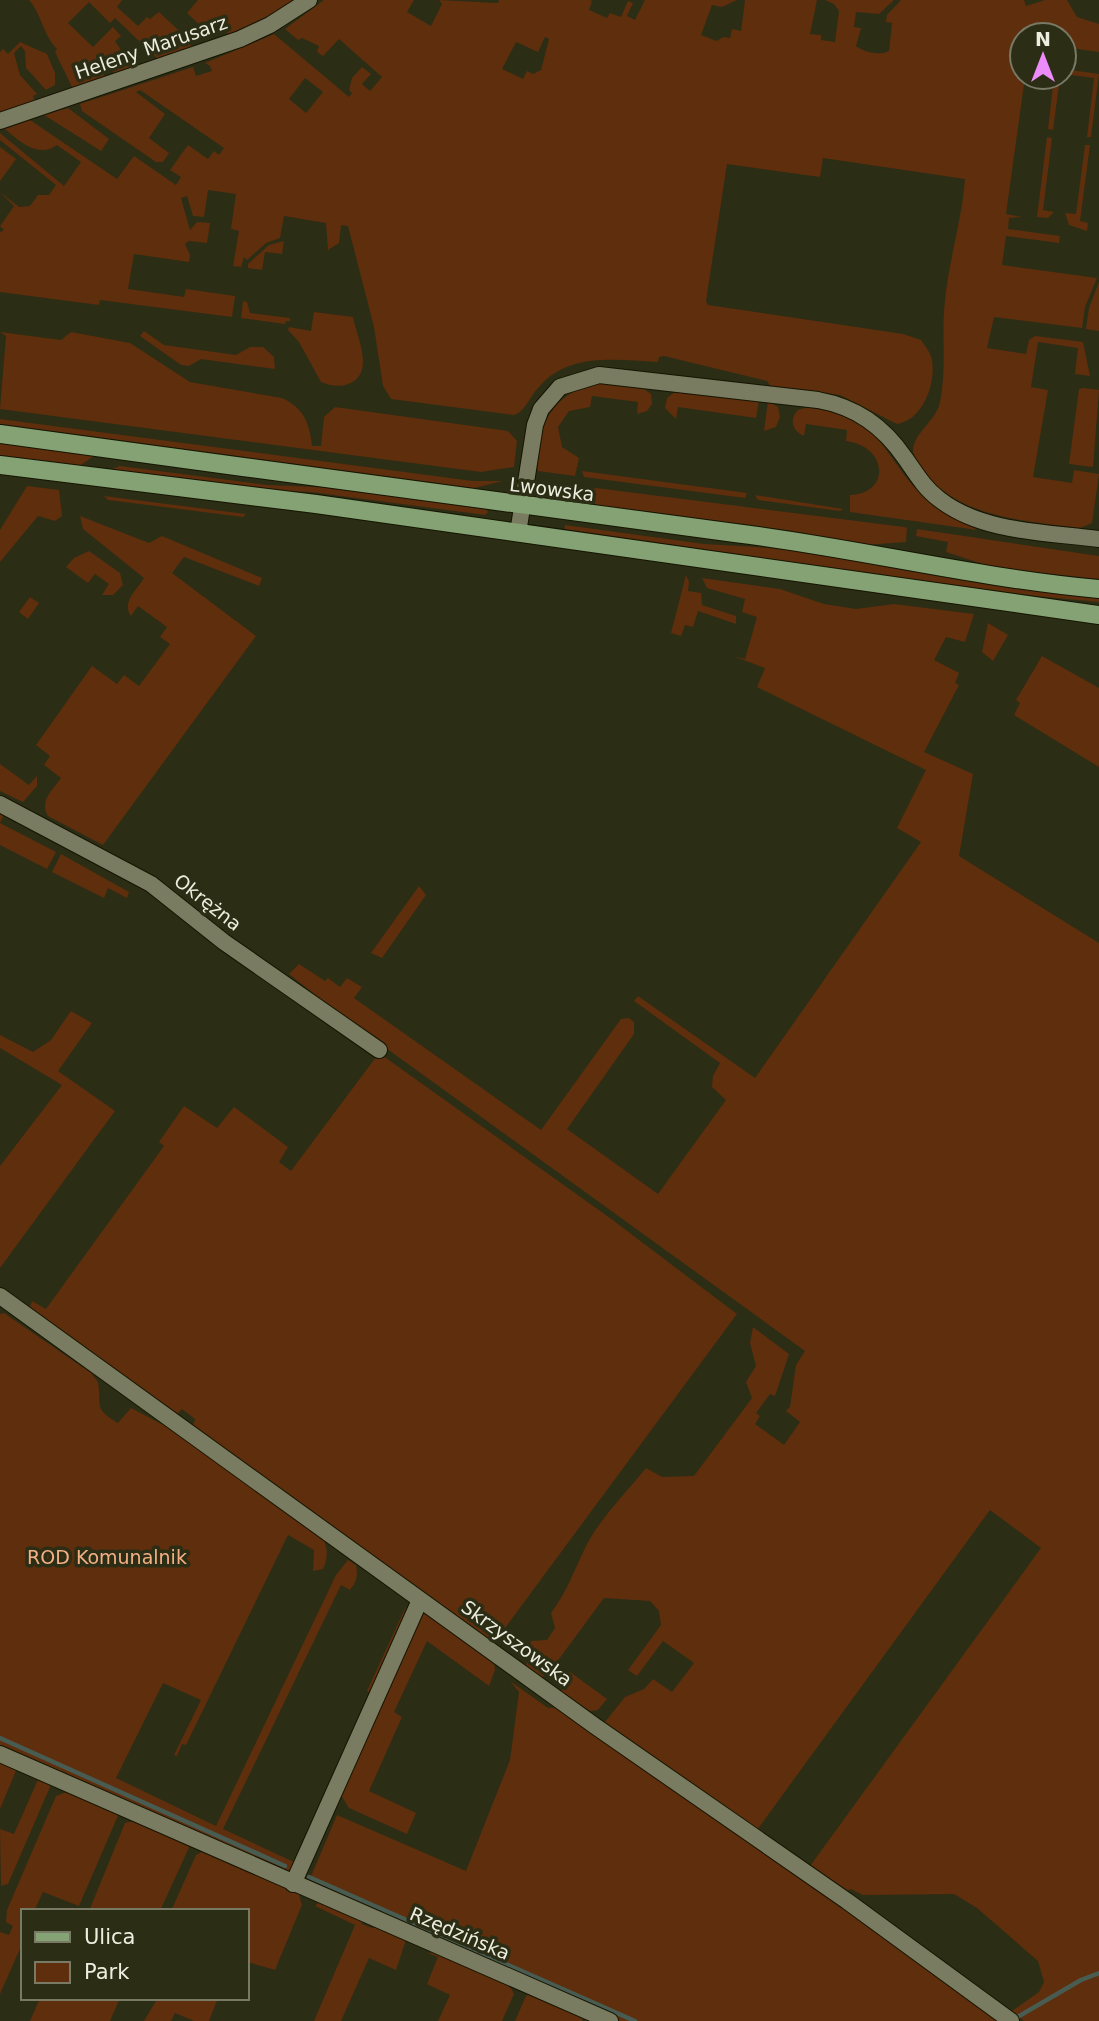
<svg xmlns="http://www.w3.org/2000/svg" width="1099" height="2021" font-family="'DejaVu Sans',sans-serif">
	<rect width="100%" height="100%" fill="#2c2d15"/>
	<path fill="#5e2e0d" fill-rule="evenodd" d="M29 0H122L117 7 138 26 147 17 150 19 159 12 189 40 192 47 159 60 115 18 110 23 89 2 68 23 93 47 113 27 121 36 115 41 133 68 114 74 103 60 98 64 106 79 73 89 55 52 57 49C43 35 42 15 29 0Z
		M198 0H297L229 37 227 32 213 21 204 29 187 13Z
		M324 0H414L407 12 431 26 442 4 439 0 498 3 499 0H590L592 1 589 10 607 18 610 13 621 17 628 1 633 3 627 16 635 20 645 0H737L722 7 712 5 701 35 717 41 723 37 730 38 732 29 741 31 745 0H817L810 34 821 35V40L835 42 839 11 834 4 825 0H894L879 14 856 12 854 27 861 28 856 46C863 52 880 56 889 51L892 23 886 22 887 15 901 0H1024L1026 6 1045 0H1067L1077 17 1099 24V52L1064 47V35H1022V77H1025L1006 214 1022 217 1009 218 1008 229 1060 236 1059 243 1006 236 1002 265 1097 278 1085 307 1082 328 994 317 987 348 1026 354 1029 340 1035 336 1083 342 1090 376 1075 374 1078 348 1038 342 1031 387 1048 390 1033 477 1072 483 1074 470 1099 474 1092 523 1080 528C1019 520 941 517 913 452 913 432 936 422 940 402 947 368 941 334 945 300 949 260 962 219 965 179L823 158 820 177 727 164 706 301 708 305 903 334 921 340C925 346 931 353 932 360 936 384 923 420 897 424L840 395 771 387 767 381 664 356 659 357 658 362C616 360 569 352 539 387 530 396 526 411 514 415L391 399 383 386 374 327 348 226 341 225 339 243 328 250 326 223 284 216 280 238 266 243 247 260 244 257 241 267 233 266 239 231 231 229 236 194 208 190 204 217 193 216 187 196 181 198 190 230 197 222 210 223 207 243 189 241 185 244 190 255 189 262 134 254 128 289 184 297 186 289 235 296 232 317 100 300 99 305 0 292V232L4 230 0 226 14 206 0 192 19 207 30 206 38 195H49L56 185 0 140V133L64 186 81 162 57 145C38 159 19 141 5 129L30 120 117 179 134 156 176 185 181 177 170 170 188 145 208 159 214 151 219 155 224 148 140 90 136 92 165 114 149 138 169 153 163 162H156L82 111 80 104 193 67 196 76 212 71 210 66 205 63 274 34 349 97 352 93 349 90 352 78 362 67 371 74 362 84 370 91 382 77 339 39 323 56 317 52 319 46 302 38 298 40 285 29ZM545 37 549 39 541 70 533 74 527 71 523 79 502 69 516 42 538 52ZM305 78 323 92 306 113 289 99Z
		M20 42 47 54 55 73V85L46 90 26 68 25 51 21 46 14 53 20 75 37 94 33 96 35 102 0 113V52L3 49 8 54Z
		M1064 69 1099 74 1091 137H1087L1094 78 1064 74Z
		M1054 77H1060L1053 130 1048 129Z
		M68 108 109 139 101 151 44 115Z
		M1047 137 1052 138 1043 210 1054 212 1048 218 1037 217Z
		M1085 145H1090L1080 221 1088 223 1087 231 1069 225 1065 213 1076 214Z
		M0 147 16 159 0 181Z
		M284 241 282 254 265 252 262 270 248 268V264L269 245Z
		M1099 282V331L1086 329 1089 308Z
		M243 301 247 302 250 313 290 318V321H286L285 324 241 318Z
		M314 312 353 317C356 331 363 348 363 362 363 386 338 390 321 382L299 342 288 330 289 327 311 331Z
		M144 331 164 345 236 355 250 347H263L274 357 275 369 201 359 189 366 181 365 140 336Z
		M0 332 61 340 71 332 130 343 190 382 282 398C304 408 310 424 312 446H321L324 417 335 407 508 431 517 441 514 467 481 472 0 409 6 336Z
		M601 383 643 388 651 394 652 404 647 411 637 414 638 402 592 396 590 407 569 411 558 427 562 447 579 458 575 476 538 471C532 427 557 388 601 383Z
		M1083 388 1099 390 1093 467 1069 464 1079 389Z
		M675 392 759 400 756 418 678 407 676 419 665 408 667 398Z
		M768 401 778 407 780 417 776 427 764 431Z
		M808 407C885 416 881 457 927 500 942 514 963 519 977 530L850 512V495C892 493 887 446 846 441L847 430 806 424 804 436C792 431 789 419 798 410Z
		M0 419 473 481H503L474 488 0 424Z
		M0 442 94 455V456L78 467 0 457Z
		M120 466 267 485 338 488 485 508 488 512 485 515 311 492 244 490 106 471Z
		M582 471 747 493 745 498 584 477Z
		M27 486 59 490 62 516 55 521 38 516 0 562V530Z
		M596 488 904 527 907 528 906 542 864 545 786 530 568 501 573 491Z
		M755 495 843 509 840 511 758 500Z
		M104 496 246 514 243 517 108 500Z
		M80 516 149 543 162 536 262 578 259 586 184 557 172 573 256 636 103 845 48 816C39 801 52 791 61 778L44 765 50 756 36 745 92 666 117 684 124 675 139 686 170 644 160 637 167 627 138 606 131 616C121 602 137 590 144 578L83 529Z
		M565 525 704 544 788 549 978 583 1099 597V602L1035 596 564 533Z
		M917 529 1099 556V579L995 568 946 552 948 542 916 536Z
		M89 551 120 573 123 585 113 595H102L109 584 95 574 88 583 66 567 74 558Z
		M686 575 689 582 688 591 701 593 702 605 736 616V624L698 611 693 627 685 625 681 636 671 633Z
		M702 578 780 589 824 604 856 609 894 604 974 614 965 642 946 637 934 660 959 673 955 683 959 685 924 752 973 774 959 856 1099 943V2021H1024L1012 2011 1039 1992 1044 1982 1038 1961 977 1908 954 1894 863 1895 851 1889 845 1892 810 1866 1041 1548 990 1510 757 1830 605 1722 625 1697 644 1689 653 1679 672 1692 694 1663 663 1641 637 1676 628 1670 661 1625 659 1611 650 1601 604 1598 548 1674 542 1677 526 1666 531 1641 547 1640 555 1628 551 1613C567 1592 574 1570 586 1546 601 1517 626 1493 646 1468L662 1477 694 1476 752 1398 746 1382 756 1366 750 1343 753 1327 789 1354 775 1396 770 1394 756 1413 760 1416 755 1424 784 1445 800 1422 786 1411 790 1407 796 1365 805 1351 350 1022 289 974 299 964 325 981 328 978 340 987 347 978 362 987 354 998 541 1130 621 1019 629 1018 634 1022V1034L567 1129 658 1194 726 1100 712 1087 713 1076 720 1063 634 1001 638 996 755 1078 921 842 897 828 926 770 757 687 765 668 733 656 745 659 757 617 742 612 745 599 707 588Z
		M30 597 39 603 28 619 19 612Z
		M988 623 1008 635 993 661 982 652Z
		M1042 656 1099 688V767L1014 715 1020 703 1016 700Z
		M0 764 29 785 37 776V786L23 802 0 791Z
		M0 810 5 812 0 823 56 852 47 869 0 845Z
		M61 854 129 892 127 898 108 888 104 898 52 872Z
		M419 886 426 895 382 958 371 953Z
		M71 1011 92 1023 58 1071 115 1111 0 1268V1166L62 1085 0 1048V1035L33 1052 51 1040Z
		M379 1053 610 1218 737 1314 494 1643 193 1426 195 1419 182 1409 177 1414 30 1307 32 1301 46 1309 164 1146 159 1142 184 1106 217 1128 234 1107 288 1147 279 1162 291 1171Z
		M4 1313 91 1373 98 1382C102 1407 93 1408 118 1423L131 1408 173 1430 323 1538C328 1549 328 1558 323 1569L313 1571 314 1550 288 1535 186 1745 182 1744 177 1756 174 1755 201 1700 163 1683 116 1778 216 1826 336 1575 348 1560 356 1565C358 1576 357 1581 350 1590L341 1585 223 1829 296 1863 287 1872 0 1749V1314Z
		M407 1604 389 1660 372 1694 367 1691Z
		M425 1610 494 1662 495 1670 489 1686 427 1641 394 1712 402 1717 369 1791 416 1813 407 1834 349 1808 339 1792 418 1617Z
		M570 1672 607 1699 598 1710 590 1711 562 1692 561 1684Z
		M510 1681 548 1708 562 1707 1000 2021H619L309 1881 337 1815 466 1871 510 1760 519 1692Z
		M0 1758 18 1766 0 1809Z
		M40 1775 49 1780 50 1787 8 1884 1 1886 0 1829 14 1834Z
		M72 1790 120 1811 79 1906 43 1892 34 1911H23V1942L0 1994V1932L9 1935 13 1926 6 1922 7 1910 56 1796Z
		M138 1820 191 1843 160 1911H89L125 1823Z
		M205 1850 298 1891 302 1905 275 1970 247 1962V1911H171L196 1855Z
		M320 1901 361 1918 362 1924 372 1928 380 1926 407 1937 396 1970 369 1958 341 2021H314L355 1925 315 1906Z
		M440 1951C461 1960 505 1971 514 1994L502 2021H438L450 1995 427 1984 438 1957 428 1953Z
		M532 1992 584 2015 582 2021H515L526 1996Z
		M40 1998H120L110 2021H30Z
		M150 1998H218L209 2021H194L175 2013 171 2021H144L156 2001Z"/>
	<g fill="none" stroke-linecap="round" stroke-linejoin="round">
		<path stroke="#485c52" stroke-width="4.5" d="M0 1738 285 1866
			M309 1877 635 2021
			M1014 2019 1081 1980 1099 1973"/>
		<defs>
			<path id="minor" d="M0 121 240 39 270 25 309 0
				M518 533 535 425 541 409 560 387 599 375 818 400C856 407 883 426 905 458 915 472 924 488 939 499 982 533 1047 532 1099 539
				M0 804 151 884 224 942 379 1050
				M0 1296 595 1726 847 1901 1011 2021
				M0 1754 610 2021
				M293 1884 420 1600"/>
			<path id="major" d="M0 434C245 467 490 501 735 533 857 548 976 578 1099 589
				M0 465 316 504 1099 615"/>
		</defs>
		<use href="#minor" stroke="#151501" stroke-width="18"/>
		<use href="#major" stroke="#151501" stroke-width="20"/>
		<use href="#minor" stroke="#7a7c61" stroke-width="16"/>
		<use href="#major" stroke="#84a274" stroke-width="18"/>
	</g>
	<g text-anchor="middle" stroke-width="7" stroke-linejoin="round" paint-order="stroke">
		<g font-size="19" fill="#edeedf" stroke="#2c2d15">
			<text transform="translate(151 47) rotate(-19)" y="7">Heleny Marusarz</text>
			<text transform="translate(552 489) rotate(7)" y="7">Lwowska</text>
			<text transform="translate(208 902) rotate(38)" y="7">Okrężna</text>
			<text transform="translate(517 1643) rotate(36)" y="7">Skrzyszowska</text>
			<text transform="translate(460 1933) rotate(23)" y="7">Rzędzińska</text>
		</g>
		<g font-size="19" fill="#f5af85" stroke="#2c2d15">
			<text x="107" y="1564">ROD Komunalnik</text>
		</g>
	</g>
	<rect x="21" y="1909" width="228" height="91" fill="#2c2d15" stroke="#797a66" stroke-width="2"/>
	<rect x="35" y="1932" width="35" height="10" fill="#84a274" stroke="#797a66" stroke-width="2"/>
	<text x="84" y="1944" font-size="21" fill="#edeedf">Ulica</text>
	<rect x="35" y="1962" width="35" height="21" fill="#5e2e0d" stroke="#797a66" stroke-width="2"/>
	<text x="84" y="1979" font-size="21" fill="#edeedf">Park</text>
	<g transform="translate(1043 56)"><circle r="33" fill="#2c2d15" stroke="#797a66" stroke-width="2"/>
	<path d="M0-5L12 26L0 18L-12 26Z" fill="#ec8cfb"/>
	<text y="-10" font-size="19" font-weight="bold" text-anchor="middle" fill="#edeedf">N</text>
	</g>
</svg>
